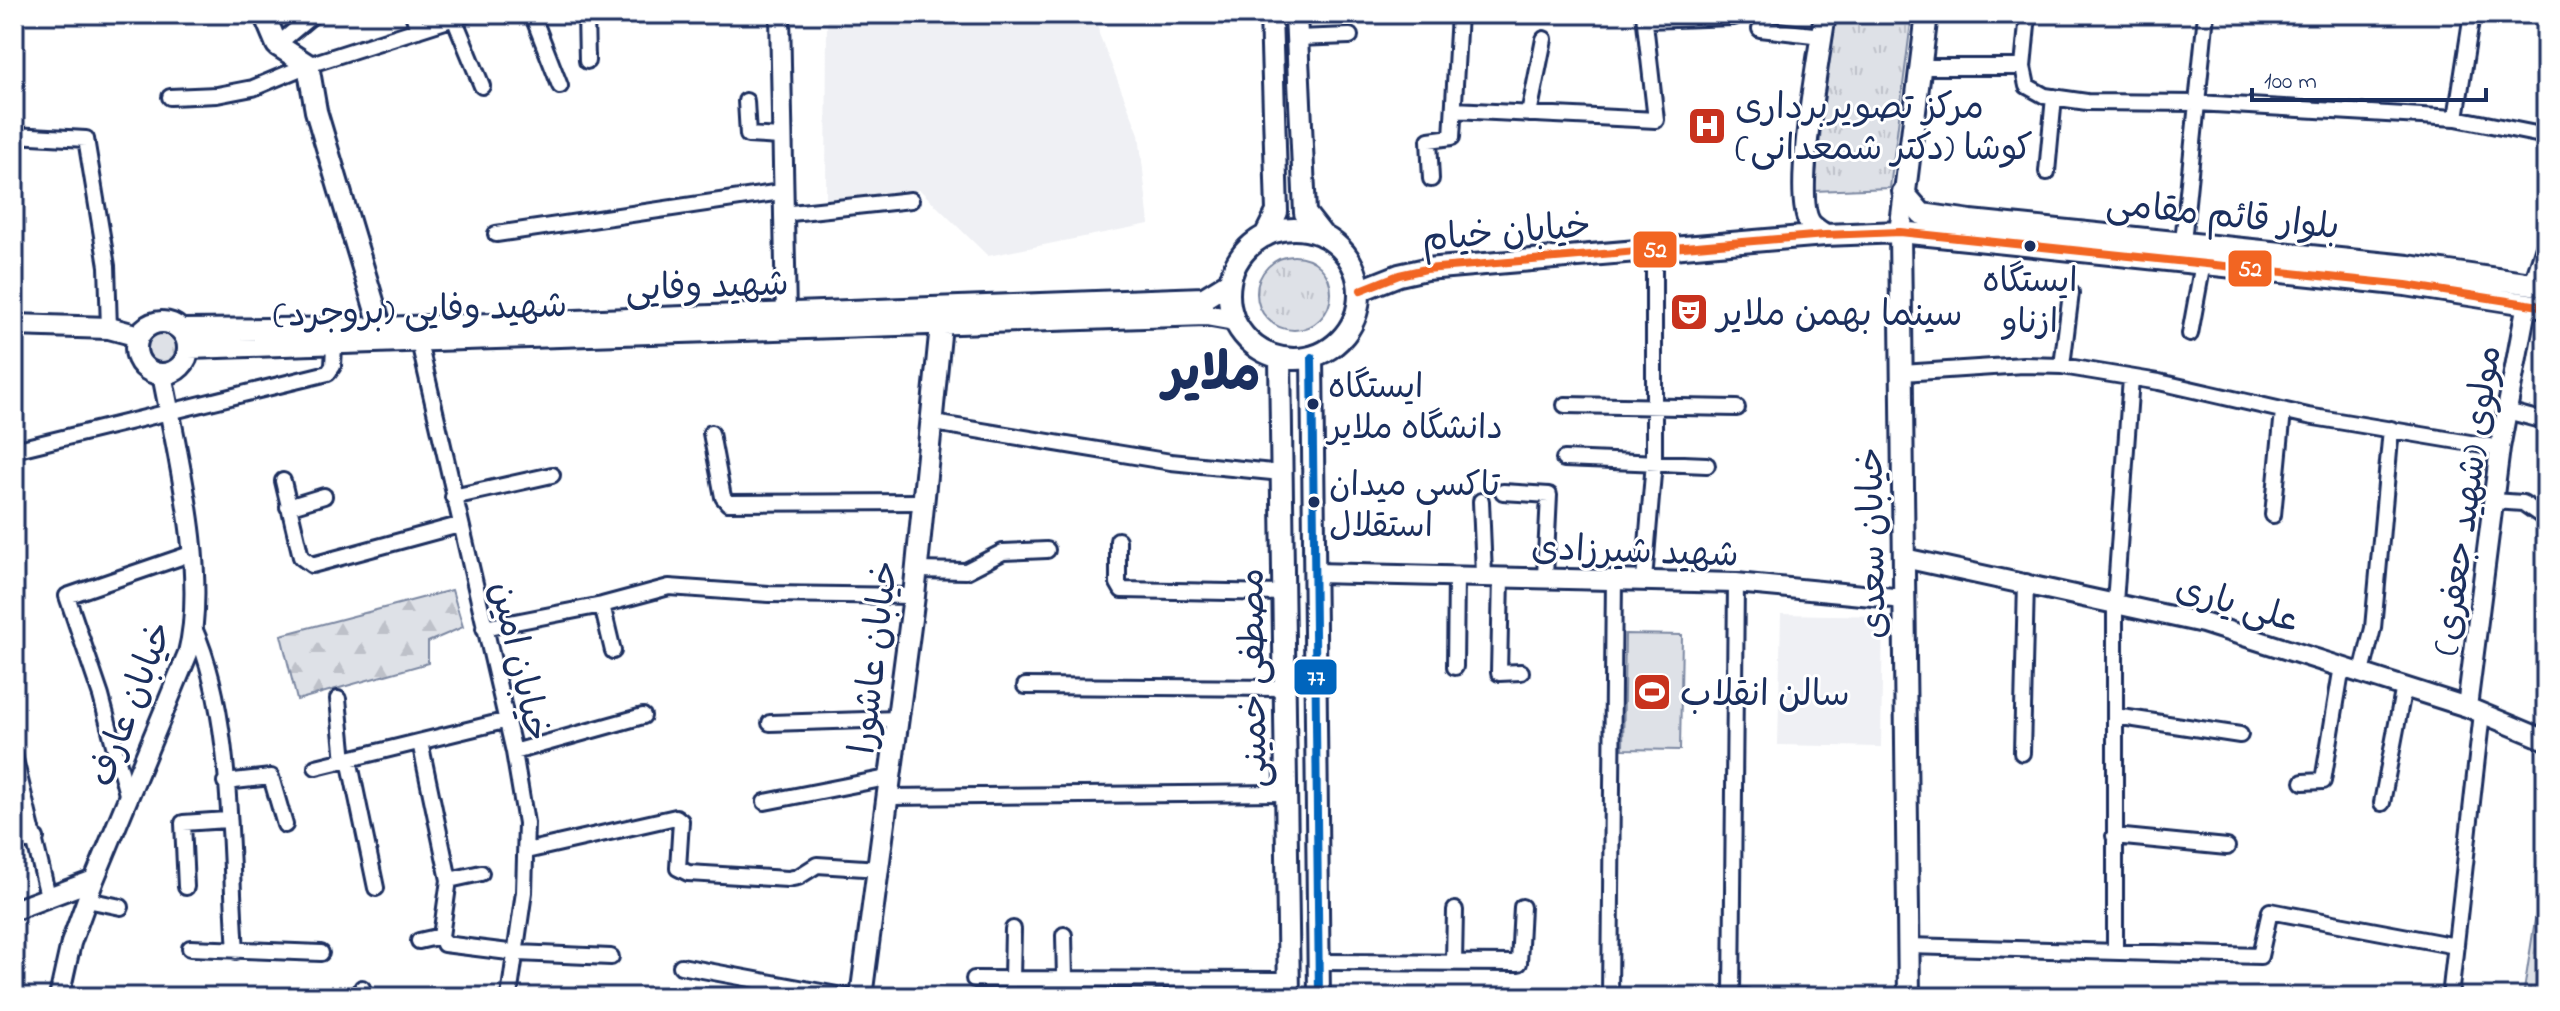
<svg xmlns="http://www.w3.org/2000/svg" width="2560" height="1011" font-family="'Indie Flower','Playpen Sans Arabic',sans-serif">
	<defs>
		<pattern id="grass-tufts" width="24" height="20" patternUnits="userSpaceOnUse" patternTransform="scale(2)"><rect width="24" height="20" fill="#dee1e7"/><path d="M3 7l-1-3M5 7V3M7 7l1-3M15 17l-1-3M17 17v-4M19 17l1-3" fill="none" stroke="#bec1c9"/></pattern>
		<pattern id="forest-firs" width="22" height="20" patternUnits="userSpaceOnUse" patternTransform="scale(2)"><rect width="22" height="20" fill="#dee1e7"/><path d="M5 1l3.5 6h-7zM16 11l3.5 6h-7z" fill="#bec1c9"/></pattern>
	</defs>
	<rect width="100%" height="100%" fill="#fff"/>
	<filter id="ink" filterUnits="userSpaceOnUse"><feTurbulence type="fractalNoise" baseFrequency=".0125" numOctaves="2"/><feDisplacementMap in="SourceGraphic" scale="16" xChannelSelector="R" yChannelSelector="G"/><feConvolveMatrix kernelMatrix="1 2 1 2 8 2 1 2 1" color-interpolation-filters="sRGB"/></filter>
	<g filter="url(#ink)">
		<path fill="#eff0f4" d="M827 14H1097L1099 34 1139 134 1149 224 988 256 920 190 826 201Z
			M1781 614 1883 616 1881 747 1778 745Z"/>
		<path fill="url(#grass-tufts)" stroke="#7c88a2" stroke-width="2" d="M1834 14H1912L1890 188 1814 191Z
			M1257 293a37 37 0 1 1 74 0a37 37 0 1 1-74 0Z
			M148 348a15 15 0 1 1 30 0a15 15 0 1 1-30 0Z
			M2546 849V997H2523Z"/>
		<path fill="url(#forest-firs)" stroke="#7c88a2" stroke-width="2" d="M452 590 463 627 428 642V663L297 700 281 635Z"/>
		<path fill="#dee1e7" stroke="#7c88a2" stroke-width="2" d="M1625 634 1682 635 1680 750 1623 749Z"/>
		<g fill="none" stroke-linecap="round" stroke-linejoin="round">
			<defs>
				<path id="minor" d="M413 14 418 30
					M532 14 560 86
					M586 14 587 61
					M2028 14 2023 67 2027 86 2045 96 2087 102 2197 103 2456 118 2546 136
					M454 18 482 86
					M1645 20 1734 17
					M1760 29 1822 36
					M1297 38 1350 36
					M277 45 314 14
					M1919 67H2023
					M170 97 217 95 253 88 308 65 467 14
					M746 101 748 135 780 137
					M1454 110 1656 120 1644 14
					M1529 114 1544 39
					M2456 118 2472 14
					M14 135 86 139 107 266 109 328
					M2047 172 2054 97
					M1431 179 1429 140 1452 137 1459 14
					M782 214 911 200
					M496 234 781 192
					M2183 242 2206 14
					M2190 334 2203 263
					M419 342 514 752 526 823 524 892 509 997
					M2062 366 2071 293
					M1902 373 2023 365 2062 366 2159 382 2308 416 2500 448
					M1565 405 1737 408
					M2507 411 2537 419
					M934 423 1171 462 1282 473
					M711 433 723 497 728 503 924 502
					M14 450 328 373 333 366 334 346
					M1564 459 1707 465
					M283 481 301 557 312 565 459 525
					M1503 492 1549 495 1545 576
					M453 497 552 475
					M1481 501 1484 575
					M2493 501 2523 503 2546 519
					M288 507 324 496
					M2273 515 2283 411
					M1118 540V583L1122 590 1284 593
					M916 570 966 571 1003 552 1047 550
					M1501 576 1499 673 1521 672
					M1644 580 1654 462V252
					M1736 583 1732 996 1746 997
					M602 605 613 651
					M194 628C234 716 229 853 236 951
					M484 628 602 605 669 587 769 594 914 596
					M1455 667 1456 575
					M2362 673 2373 628 2391 429
					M1025 686 1285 688
					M338 699 344 761
					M2115 716 2240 735
					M770 723 898 719
					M420 742 449 880 441 936 444 944 517 953 611 957
					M514 752 643 716
					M2022 753 2026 582
					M14 755 48 896
					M349 759 376 888
					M316 767 504 721
					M225 782 271 777 285 825
					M2303 782 2323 781 2342 666
					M889 797 1287 793
					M128 798 101 696 67 596 190 554
					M765 802 892 777
					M2382 803 2404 686
					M2114 836 2227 847
					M14 844 36 838
					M526 851 676 817 681 821 678 868 688 873 788 879 798 877 817 865 880 869
					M449 880 481 873
					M186 887 183 823 227 820
					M87 900 121 907
					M1064 935 1065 979
					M419 941 441 936
					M1908 946 2260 956 2270 911 2456 946
					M190 948 321 953
					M2115 950V603L2131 378
					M1319 962 1519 963 1522 907
					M1454 963 1455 910
					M681 966 848 997
					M974 979 1289 980
					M1012 979 1013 929
					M359 997 362 988
					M1610 997 1614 578
					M2450 997 2482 713"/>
				<path id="tertiary" d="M780 14 786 315
					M1904 558 2203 623 2467 707 2546 740
					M1315 573 1736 583 1904 599
					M2467 707 2500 448 2527 303
					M14 910 94 880
					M59 997 71 943 94 880 188 653C208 575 177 454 162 374"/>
				<path id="secondary" d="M264 14 277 45 308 65 316 111 381 328
					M1296 14 1305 213 1323 236
					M1825 14C1820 51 1792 197 1810 223 1814 228 1821 232 1825 235
					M1903 192 1922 214 1971 221 2408 266 2546 286
					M1229 294a65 65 0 1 1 130 0a65 65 0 1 1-130 0Z
					M1265 236 1277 212 1271 14
					M2535 284 2546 250
					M1361 290 1399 275 1426 269 1825 235 1900 232 2406 285 2546 307
					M136 348a26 26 0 1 1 52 0a26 26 0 1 1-52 0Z
					M14 325 109 328 139 336
					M182 330 381 328 1204 298 1230 282
					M189 348 1206 315 1234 320
					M1312 357 1319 997
					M1280 358 1289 997
					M861 997 914 596 941 325
					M1909 997 1900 232 1927 14"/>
			</defs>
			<use href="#minor" stroke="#1b2f5e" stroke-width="20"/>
			<use href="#tertiary" stroke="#1b2f5e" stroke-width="24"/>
			<use href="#secondary" stroke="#1b2f5e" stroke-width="26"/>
			<use href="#minor" stroke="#fff" stroke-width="14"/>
			<use href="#tertiary" stroke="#fff" stroke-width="18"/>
			<use href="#secondary" stroke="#fff" stroke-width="20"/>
			<defs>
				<path id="bus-1" d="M1312 357 1319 997"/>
				<path id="bus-2" d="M1361 290 1399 275 1426 269 1825 235 1900 232 2406 285 2546 307"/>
			</defs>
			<use href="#bus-1" stroke="#fff" stroke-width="14"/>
			<use href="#bus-2" stroke="#fff" stroke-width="14"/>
			<use href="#bus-1" stroke="#0065bd" stroke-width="8"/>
			<use href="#bus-2" stroke="#f26522" stroke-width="8"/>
		</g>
	</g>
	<defs>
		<symbol id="hospital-square" viewBox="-11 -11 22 22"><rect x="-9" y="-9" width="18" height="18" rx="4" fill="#c8321e" stroke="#fff"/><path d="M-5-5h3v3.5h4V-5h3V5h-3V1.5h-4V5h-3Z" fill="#fff"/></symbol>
		<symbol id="theatre-square" viewBox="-11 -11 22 22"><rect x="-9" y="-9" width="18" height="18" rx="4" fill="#c8321e" stroke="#fff"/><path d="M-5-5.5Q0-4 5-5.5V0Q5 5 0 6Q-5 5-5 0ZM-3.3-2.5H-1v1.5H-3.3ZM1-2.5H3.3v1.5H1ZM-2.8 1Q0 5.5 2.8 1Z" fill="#fff"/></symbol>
		<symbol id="stadium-square" viewBox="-11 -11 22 22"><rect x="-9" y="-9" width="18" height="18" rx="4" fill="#c8321e" stroke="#fff"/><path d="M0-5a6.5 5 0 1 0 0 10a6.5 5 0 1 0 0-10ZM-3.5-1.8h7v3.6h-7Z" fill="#fff"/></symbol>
	</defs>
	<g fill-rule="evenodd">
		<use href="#hospital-square" x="1685" y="104" width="44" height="44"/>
		<use href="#theatre-square" x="1667" y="290" width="44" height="44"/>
		<use href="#stadium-square" x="1630" y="670" width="44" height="44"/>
	</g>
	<g fill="#1b2f5e" stroke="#fff" stroke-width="3">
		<circle cx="2030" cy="246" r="7"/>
		<circle cx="1313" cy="404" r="7"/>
		<circle cx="1314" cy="502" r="7"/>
	</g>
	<g text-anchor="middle" stroke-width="6" stroke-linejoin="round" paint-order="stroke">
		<g font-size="34" fill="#1b2f5e" stroke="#fff" text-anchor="start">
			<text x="2030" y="291" text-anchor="middle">ایستگاه<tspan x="2030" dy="41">ازناو</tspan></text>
			<text x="1328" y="397">ایستگاه<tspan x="1328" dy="41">دانشگاه ملایر</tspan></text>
			<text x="1329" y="495">تاکسی میدان<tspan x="1329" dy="41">استقلال</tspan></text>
		</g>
		<g font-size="36" fill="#1b2f5e" stroke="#fff" text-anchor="start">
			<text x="1735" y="118">مرکز تصویربرداری<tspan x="1735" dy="41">کوشا (دکتر شمعدانی)</tspan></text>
			<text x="1717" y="325">سینما بهمن ملایر</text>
			<text x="1680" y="705">سالن انقلاب</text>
		</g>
		<g font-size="36" fill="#1b2f5e" stroke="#fff">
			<text transform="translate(2223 213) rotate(6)" y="13">بلوار قائم مقامی</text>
			<text transform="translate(1506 230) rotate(-5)" y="13">خیابان خیام</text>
			<text transform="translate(707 284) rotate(-2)" y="13">شهید وفایی</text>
			<text transform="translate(420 308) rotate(-2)" y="13">شهید وفایی (بروجرد)</text>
			<text transform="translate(2465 500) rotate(-82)" y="13">مولوی (شهید جعفری)</text>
			<text transform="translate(1870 543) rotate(-91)" y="13">خیابان سعدی</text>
			<text transform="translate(1635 549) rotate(2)" y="13">شهید شیرزادی</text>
			<text transform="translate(2238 602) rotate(16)" y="13">علی یاری</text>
			<text transform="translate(872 657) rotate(-83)" y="13">خیابان عاشورا</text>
			<text transform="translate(522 661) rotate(77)" y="13">خیابان امین</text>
			<text transform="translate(1251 678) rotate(-91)" y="13">مصطفی خمینی</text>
			<text transform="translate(129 703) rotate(-69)" y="13">خیابان عارف</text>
		</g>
		<g font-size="52" font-weight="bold" fill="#1b2f5e" stroke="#fff">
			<text x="1212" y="389">ملایر</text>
		</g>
	</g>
	<g stroke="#fff" stroke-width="3">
		<rect x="1632" y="230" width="46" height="39" rx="8" fill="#f26522"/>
		<rect x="2227" y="249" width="46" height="39" rx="8" fill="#f26522"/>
		<rect x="1293" y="658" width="45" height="38" rx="8" fill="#0065bd"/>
	</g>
	<g font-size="22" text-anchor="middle" font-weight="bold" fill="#fff">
		<text x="1655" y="257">52</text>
		<text x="2250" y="276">52</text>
		<text x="1316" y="685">77</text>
	</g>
	<rect width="2560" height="1011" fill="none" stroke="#fff" stroke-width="48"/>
	<rect x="24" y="24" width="2512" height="963" fill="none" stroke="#1b2f5e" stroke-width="3" filter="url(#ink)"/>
	<path d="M2252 88v12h234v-12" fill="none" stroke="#1b2f5e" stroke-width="4"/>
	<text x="2264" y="88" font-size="24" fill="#1b2f5e" stroke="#ffffff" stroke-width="6" paint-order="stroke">100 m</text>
</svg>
